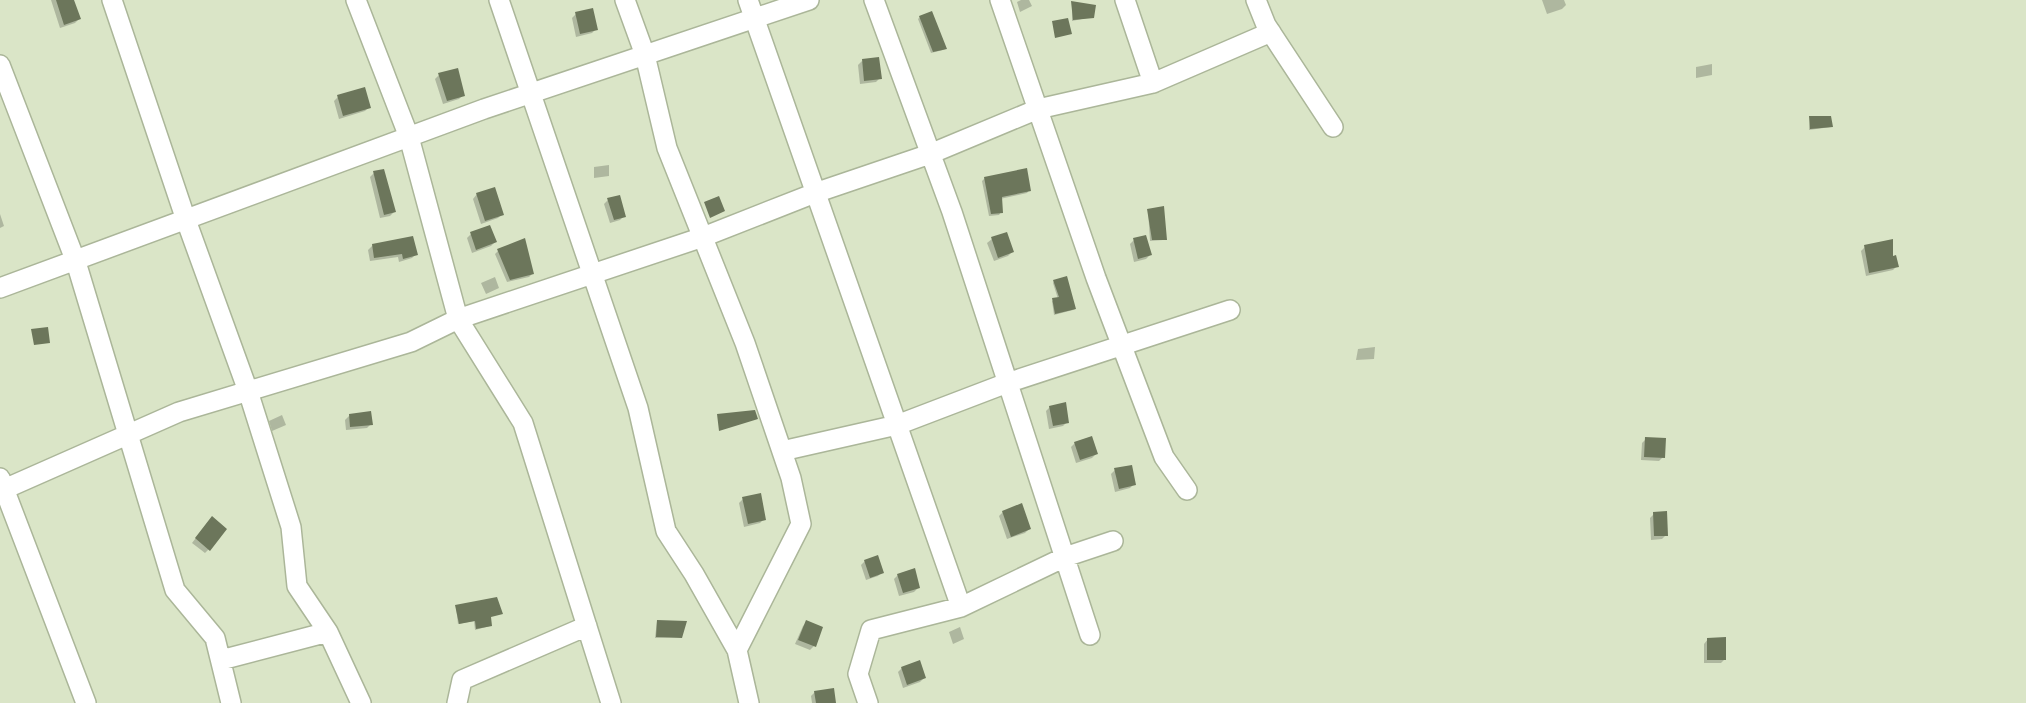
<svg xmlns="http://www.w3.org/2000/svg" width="2026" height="703" font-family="Jost,sans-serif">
	<rect width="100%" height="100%" fill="#dae5c7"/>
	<path fill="#0003" d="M51 0H73L79 19 75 23 60 28Z
		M1021 0H1029L1032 6 1020 12 1017 2Z
		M1542 0H1564L1566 5 1562 9 1547 14Z
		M1072 3 1092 17 1072 21Z
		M576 14 596 29 592 33 576 37 572 18Z
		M920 17 945 49 943 50 931 53 918 19Z
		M862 61 880 78 876 82 860 84 858 65Z
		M1712 64V75L1696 78V67Z
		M439 75 463 95 459 99 443 104 435 79Z
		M338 97 369 107 365 111 339 119 334 101Z
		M1810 118 1831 127 1809 130Z
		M609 165V176L594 178V167Z
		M374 173 394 212 390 216 380 218 370 177Z
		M985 178 1029 190 1027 193 1000 199 1001 212 999 215 989 216 982 181Z
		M477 194 502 214 498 218 481 224 473 199Z
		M608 200 624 216 620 220 610 223 604 204Z
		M1148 210 1165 239 1163 240 1150 241Z
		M0 214 4 226 0 228Z
		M471 234 495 242 491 246 472 253 467 238Z
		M1006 234 1012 252 1008 256 994 261 987 243 992 239Z
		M1134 240 1150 255 1146 259 1134 262 1130 244Z
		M373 245 416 254 412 258 399 262 398 257 370 261 368 250Z
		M1865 247 1891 258 1897 266 1893 270 1866 276 1861 251Z
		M498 251 532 274 529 277 507 282 495 254Z
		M495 277 499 288 486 294 481 283Z
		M1054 281 1075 309 1073 310 1054 315 1052 301 1058 299 1053 283Z
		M1375 347 1374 359 1356 360 1358 349Z
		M1050 407 1067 422 1063 426 1049 429 1046 411Z
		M282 415 286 425 272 431 269 421Z
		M349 416 371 424 367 428 346 430 345 420Z
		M1646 439 1663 457 1659 461 1641 460 1642 443Z
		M1075 443 1096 454 1092 458 1076 463 1071 447Z
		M1115 470 1134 484 1130 488 1115 492 1111 474Z
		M743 499 764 519 760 523 744 527 739 503Z
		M1003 512 1029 529 1025 533 1007 539 999 516Z
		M1654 514 1666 535 1662 539 1651 540 1650 518Z
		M208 522 209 549 205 553 192 543Z
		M865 561 882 572 878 576 866 580 861 565Z
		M898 575 918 588 914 592 899 596 894 579Z
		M456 607 489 617 490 626 475 630 474 621 458 624Z
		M657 621 681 637 655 638Z
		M807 622 814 646 810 650 795 644 803 626Z
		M960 627 964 639 953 644 949 632Z
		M1708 639 1725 659 1721 663H1704V644Z
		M902 668 924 678 920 682 903 688 898 672Z
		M815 692 834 703H812L811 696Z"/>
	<path fill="#6c765b" d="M56 0H74L81 19 64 25Z
		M1071 1 1096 5 1094 18 1073 20Z
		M593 8 598 30 580 34 575 12Z
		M932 11 947 49 933 52 919 16Z
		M1068 18 1072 34 1055 38 1052 21Z
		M879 57 882 79 864 81 862 59Z
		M458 68 465 96 447 101 438 73Z
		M365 87 371 108 343 116 337 95Z
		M1809 116H1831L1833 127 1810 129Z
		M1027 168 1031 191 1002 197 1003 213 991 214 984 177Z
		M384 169 396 212 384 215 373 171Z
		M495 187 504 215 485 221 476 193Z
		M620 195 626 217 614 220 607 198Z
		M719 196 725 211 710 218 704 202Z
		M1164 206 1167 240H1152L1147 209Z
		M490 225 497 242 476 250 470 232Z
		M1007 232 1014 252 998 258 991 237Z
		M1146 235 1152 255 1138 259 1133 238Z
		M413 236 418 255 403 259 402 254 374 258 372 244Z
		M525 238 534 274 510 280 497 249Z
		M1893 239V256L1896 255 1899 267 1869 273 1864 245Z
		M1067 276 1076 309 1055 314 1052 298 1059 297 1053 280Z
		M48 327 50 343 34 345 31 329Z
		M1066 402 1069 423 1053 426 1049 406Z
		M755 410 758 419 719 431 717 414Z
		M371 411 373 425 350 427 349 414Z
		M1092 436 1098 454 1080 460 1074 442Z
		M1645 437 1666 438 1665 458 1644 457Z
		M1132 465 1136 485 1119 489 1114 468Z
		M761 493 766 520 748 524 742 497Z
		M1022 503 1031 529 1011 537 1002 511Z
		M1667 511 1668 536H1654L1653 512Z
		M212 516 227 529 210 551 195 538Z
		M878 555 884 573 870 578 864 560Z
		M915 568 920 588 903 593 897 574Z
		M497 597 503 614 491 617 492 626 476 629 475 621 459 624 455 605Z
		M657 620 687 621 682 638 656 637Z
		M806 620 823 627 816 647 798 640Z
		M1726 637V660H1707V638Z
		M920 660 926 678 907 685 901 667Z
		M834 688 836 703H816L814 691Z"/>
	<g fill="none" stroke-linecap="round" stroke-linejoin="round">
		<defs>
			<path id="street" d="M112 0 186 220 248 391 291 527 297 586 328 632 361 703
				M356 0 409 137 458 319 523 423 611 703
				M499 0 638 408 666 531 694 574 737 650 749 703
				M625 0 645 55 667 148 745 343 791 478 801 524 737 650
				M748 0 961 607
				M874 0 952 212 1090 635
				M1000 0 1096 278 1164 457 1187 490
				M1125 0 1153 83
				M1256 0 1266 25 1333 127
				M0 65 76 262 175 590 215 638 231 703
				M0 288 484 109 809 0
				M782 451 897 425 1007 383 1230 310
				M0 478 86 703
				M0 491 179 412 411 342 458 319 703 237 815 193 930 154 1038 109 1153 83 1271 32
				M221 660 328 632
				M457 703 462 680 587 626
				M868 703 858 674 871 630 961 607 1065 557 1113 541"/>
		</defs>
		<use href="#street" stroke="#abb699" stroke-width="22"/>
		<use href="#street" stroke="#fff" stroke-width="19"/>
	</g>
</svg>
